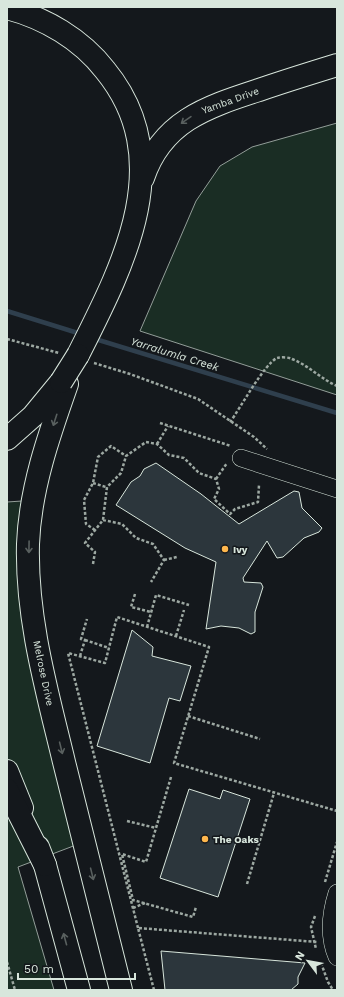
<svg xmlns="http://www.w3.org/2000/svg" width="344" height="997" font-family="'Work Sans',sans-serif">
	<rect width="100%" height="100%" fill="#14181c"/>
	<path fill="#1a2d24" stroke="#939e99" d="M337 123V395L140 331 196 201 220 166 252 147Z
		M22 501 76 845 18 867 54 990H7V502Z"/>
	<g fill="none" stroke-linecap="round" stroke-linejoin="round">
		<path stroke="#2f3f4d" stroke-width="4.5" d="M7 311 81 334
			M92 338 337 413"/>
	</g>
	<path fill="#2c363c" stroke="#d8e6dc" d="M156 463 201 494 239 524 294 491 299 492 302 508 322 528 319 532 304 538 283 557 277 558 267 541 243 578 244 582 261 583 263 587 255 612V632L251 634 239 628 221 626 206 629 216 562 185 548 116 505 131 482 140 476 144 469Z
		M132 630 153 647 152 656 191 666 180 701 169 698 150 763 97 746Z
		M189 789 220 799 223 790 250 799 218 897 160 878Z
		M161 951 305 963 298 977V984L291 990H165Z"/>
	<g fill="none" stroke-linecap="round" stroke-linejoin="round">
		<defs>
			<path id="minor" d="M241 458 337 489
				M337 893C330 915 328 936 337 957"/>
			<path id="major" d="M7 8C45 18 81 39 105 70 179 160 123 266 78 355
				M143 178C162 121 207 107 259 90 285 81 311 73 337 65
				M67 384C49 435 30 489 28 544 26 618 47 691 64 762 83 838 102 914 121 990
				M7 439 33 416 61 382
				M7 771 22 808
				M38 847 45 865 79 990"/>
			<path id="highway" d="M7 790 45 865"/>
		</defs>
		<use href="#minor" stroke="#d8e6dc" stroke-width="18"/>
		<use href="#major" stroke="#d8e6dc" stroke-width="24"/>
		<use href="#highway" stroke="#d8e6dc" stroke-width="24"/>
		<path stroke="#9da8a2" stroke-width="2.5" stroke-dasharray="3 2" stroke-linecap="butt" d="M7 339 59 353
			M94 363 130 374 198 399 254 437 267 449
			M230 422C240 409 264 364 277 358 281 357 288 357 292 359 308 365 321 379 337 386
			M160 423 231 446
			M157 444 168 426
			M216 479 227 463
			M93 483 106 487
			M103 520 122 524 136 538 153 544 164 560 151 582
			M95 530 86 524 84 500 93 483 98 457 111 446 126 456
			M164 560 177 557
			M93 564 95 552 85 543 103 520 107 487 121 473 126 456 146 442 157 444 169 455 184 458 199 473 216 479 219 489 214 499 230 514 235 509 258 502 259 485
			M135 594 131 607 151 612
			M147 627 156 595 189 605
			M176 636 184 610
			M85 640 109 648
			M80 656 85 640 81 639 87 619
			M188 716 260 739
			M171 777 146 862 122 854 133 900 193 917 196 907
			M127 821 156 828
			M325 882 337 842
			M247 884 274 793
			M133 908 145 903
			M315 916 311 927 316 949
			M138 928 68 653 105 663 117 617 209 647 174 763 337 811
			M7 962 15 990
			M321 963 328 982 333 990
			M154 990 138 928 317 942"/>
		<use href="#minor" stroke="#14181c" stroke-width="17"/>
		<use href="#major" stroke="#14181c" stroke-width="22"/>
		<use href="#highway" stroke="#14181c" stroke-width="22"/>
		<defs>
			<path id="major-bridge" d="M61 382 78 355"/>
		</defs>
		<use href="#major-bridge" stroke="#d8e6dc" stroke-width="24" stroke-linecap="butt"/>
		<use href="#major-bridge" stroke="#14181c" stroke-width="22"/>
	</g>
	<defs><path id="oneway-shaft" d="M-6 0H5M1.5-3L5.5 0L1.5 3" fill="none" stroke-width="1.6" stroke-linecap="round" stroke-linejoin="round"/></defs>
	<g stroke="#59605f">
		<use href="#oneway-shaft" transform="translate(186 120) rotate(145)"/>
		<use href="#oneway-shaft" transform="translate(55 420) rotate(108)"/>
		<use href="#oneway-shaft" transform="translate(29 547) rotate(91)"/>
		<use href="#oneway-shaft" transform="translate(61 748) rotate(76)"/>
		<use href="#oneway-shaft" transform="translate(92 874) rotate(76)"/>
		<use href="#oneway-shaft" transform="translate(65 939) rotate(-105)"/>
	</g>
	<g fill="#ffb74d" stroke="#14181c" stroke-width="1.5">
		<circle cx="225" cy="549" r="4"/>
		<circle cx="205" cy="839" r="4"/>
	</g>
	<g text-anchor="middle" stroke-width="3" stroke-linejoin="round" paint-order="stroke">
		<g font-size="10" fill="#d8e6dc" stroke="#14181c">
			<text transform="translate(230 100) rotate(-20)" y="4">Yamba Drive</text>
			<text transform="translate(44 673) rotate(78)" y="4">Melrose Drive</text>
		</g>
		<g font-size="10" font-weight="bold" fill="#d8e6dc" stroke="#14181c" text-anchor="start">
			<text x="233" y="553">Ivy</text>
			<text x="213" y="843">The Oaks</text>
		</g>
		<g font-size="11" font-style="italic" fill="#d8e6dc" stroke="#14181c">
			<text transform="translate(175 354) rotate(17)" y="4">Yarralumla Creek</text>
		</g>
	</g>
	<rect width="344" height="997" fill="none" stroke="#d8e6dc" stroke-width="16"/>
	<g transform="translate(308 961) rotate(302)" stroke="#14181c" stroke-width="3" paint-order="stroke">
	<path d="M0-3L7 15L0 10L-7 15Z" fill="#d8e6dc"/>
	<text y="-6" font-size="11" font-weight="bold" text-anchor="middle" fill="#d8e6dc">N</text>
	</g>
	<path d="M18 973v6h117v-6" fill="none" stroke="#d8e6dc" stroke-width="2"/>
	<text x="24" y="973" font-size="12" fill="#d8e6dc" stroke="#14181c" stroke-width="3" paint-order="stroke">50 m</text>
</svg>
